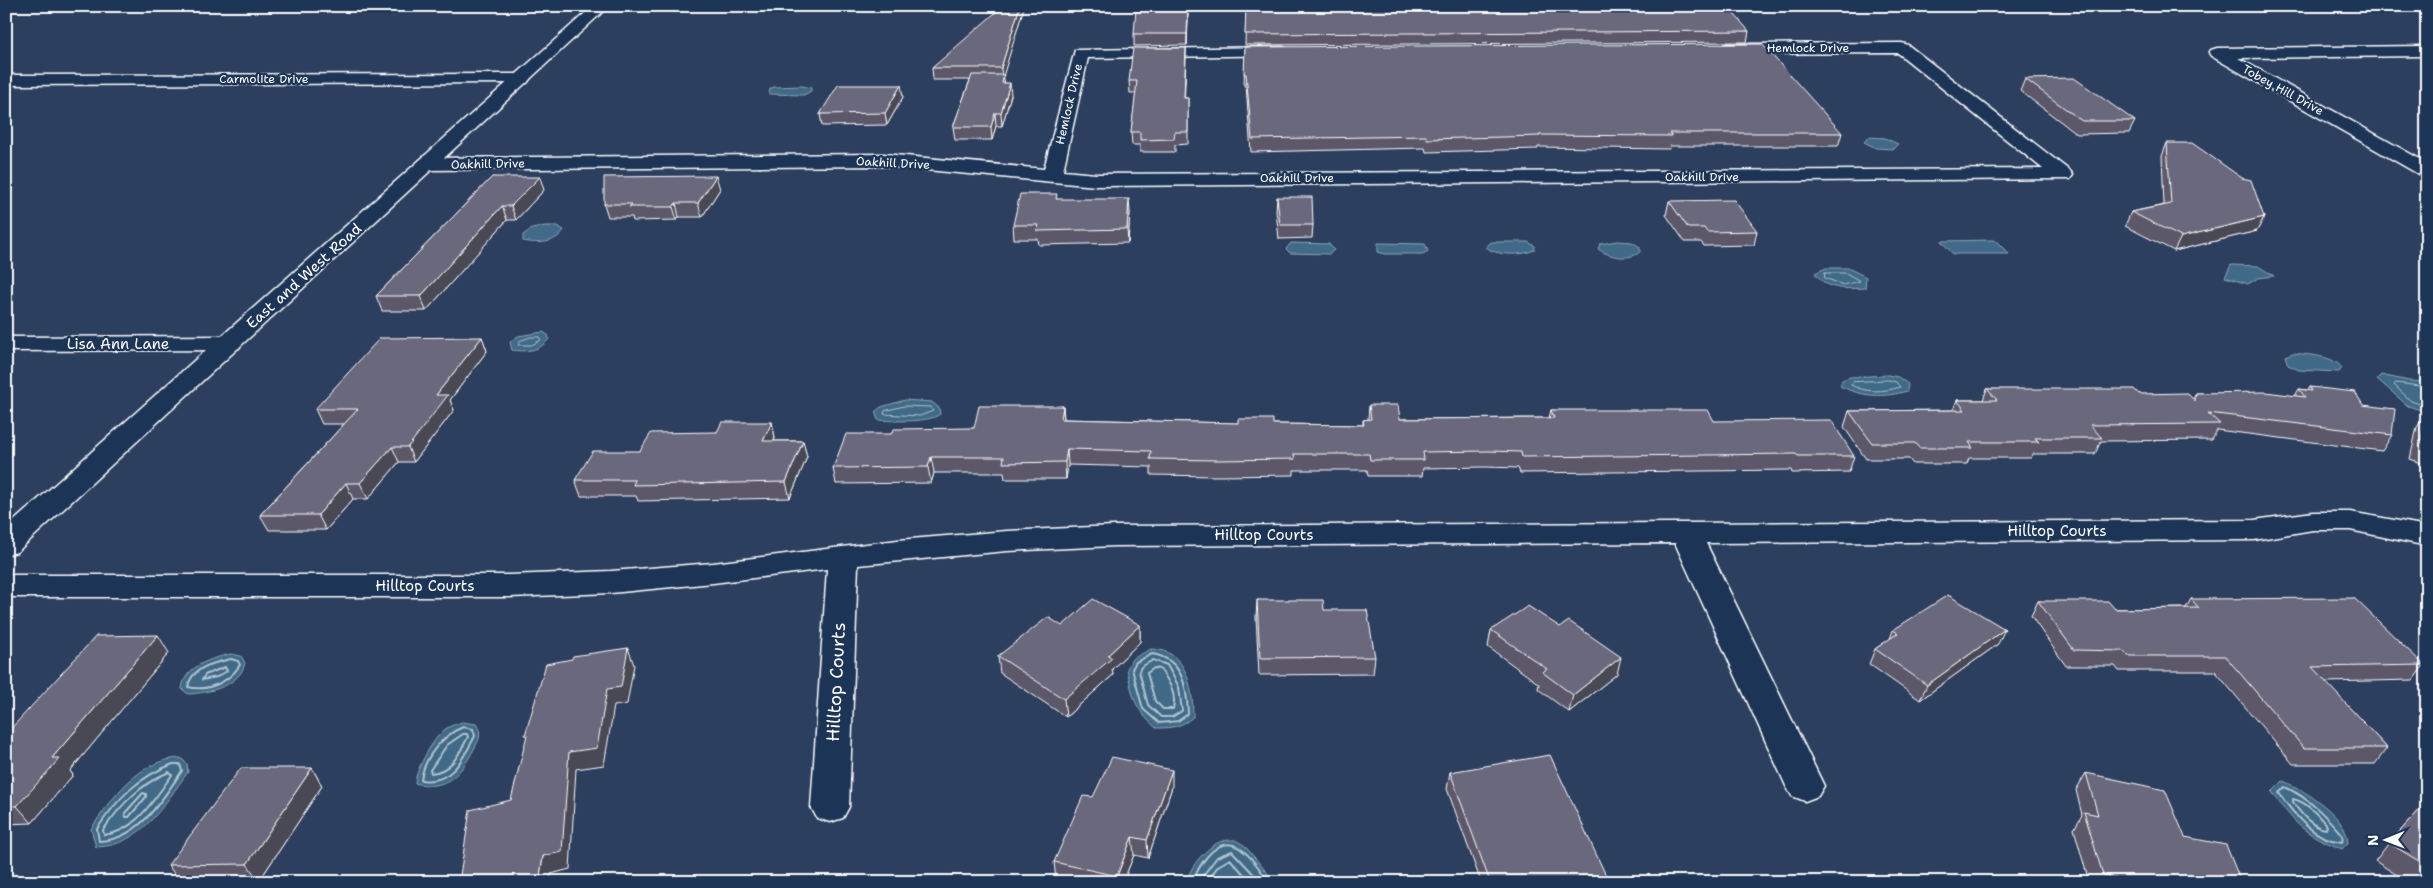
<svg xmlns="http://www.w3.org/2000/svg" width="2433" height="888" font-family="'Shantell Sans',sans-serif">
	<rect width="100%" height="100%" fill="#2c3f5e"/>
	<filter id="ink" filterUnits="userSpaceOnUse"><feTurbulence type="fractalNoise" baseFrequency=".02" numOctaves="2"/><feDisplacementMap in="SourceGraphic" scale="10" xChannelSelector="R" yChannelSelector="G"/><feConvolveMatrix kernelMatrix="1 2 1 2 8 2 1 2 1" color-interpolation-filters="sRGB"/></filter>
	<g filter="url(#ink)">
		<path fill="#3f6a87" stroke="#8ca6b7" d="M802 86 811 88V91L804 95 769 94 770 89 774 87Z
			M1869 137 1885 138 1898 144 1893 149 1876 148 1864 142Z
			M545 226H557L564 230C555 244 538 244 523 241V235L532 229Z
			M1995 240 2009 254H1953L1941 241Z
			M1617 241 1632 242 1640 247V252C1629 261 1609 257 1598 249L1600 244Z
			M1491 242H1528L1535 246 1534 250C1523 256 1495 256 1486 247Z
			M1291 243 1329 244 1334 250 1329 254 1290 253 1286 249Z
			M1378 243 1425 244 1428 251 1423 254H1385L1378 252Z
			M2231 265 2258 266 2274 276 2258 278 2248 284 2225 277Z
			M1826 268H1848L1866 277 1865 288C1846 289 1827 291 1815 273Z
			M543 332 548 335 549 339C540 351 526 352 512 350L510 342 518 336Z
			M2293 353C2308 355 2333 355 2342 368L2339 372 2299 370 2288 365 2285 356Z
			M1888 375 1898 377 1908 384 1907 391C1884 398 1862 397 1840 386L1842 380 1850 377Z
			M2381 375 2409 381 2427 382V412L2408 406 2377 379Z
			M905 400 932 402 939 408 940 414C929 423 893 421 878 420L875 412 881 407Z
			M1151 649C1187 649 1193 688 1193 717 1181 727 1172 728 1156 728 1134 708 1133 698 1127 669L1132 659Z
			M231 654 241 656 245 663C240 686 209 693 188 694L182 689C184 666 212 658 231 654Z
			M462 722 476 724C483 734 479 740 474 749 461 774 445 792 415 783 416 769 434 736 447 728 452 725 457 724 462 722Z
			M181 758 187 764 188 772C164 804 142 846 96 847L91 829C112 798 139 759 181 758Z
			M2283 781C2305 790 2348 817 2348 843L2342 849C2303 833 2296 826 2272 792Z
			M1235 840 1244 845 1275 882H1187C1188 868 1209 844 1223 841 1226 840 1231 840 1235 840Z"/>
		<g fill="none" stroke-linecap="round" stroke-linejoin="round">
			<path stroke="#b2c3cf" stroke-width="1" d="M1825 273H1846L1860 281 1843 285 1825 278Z
				M531 337H539L541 340 532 345H518L520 341Z
				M1888 380 1896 382 1900 387C1885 392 1865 393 1851 385L1853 382Z
				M2427 387 2396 383 2394 385 2411 401 2427 407
				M905 406 930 407 933 411 920 416 884 414 885 411Z"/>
			<path stroke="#b2c3cf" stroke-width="2" d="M1152 654C1183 659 1187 687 1188 714L1178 721 1159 723 1143 709 1132 669 1136 662Z
				M231 659 238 661 240 665C229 682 208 692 188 687 191 667 214 663 231 659Z
				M1153 660 1167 665 1179 687 1182 711 1172 717H1161L1148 705 1139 671 1141 667Z
				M225 667 227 671 217 677 202 680 205 675Z
				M1154 668 1160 669C1169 681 1177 694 1173 709H1163L1155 701 1147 673Z
				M463 727 473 729 475 736C463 759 451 785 421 780 424 757 443 735 463 727Z
				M463 734H467L468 737C459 754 452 771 431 773L430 770 447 745Z
				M173 764H180L182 771C161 801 139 840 99 841L97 829C117 799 138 777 173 764Z
				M169 772 172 775C154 799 136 832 104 835L103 830C121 805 140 784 169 772Z
				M2285 787C2309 798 2326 816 2343 836L2342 842C2313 839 2295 816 2279 793Z
				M143 793 146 794V797L129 817H126L125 813Z
				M2293 799C2307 802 2318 815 2327 826L2326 829C2311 827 2301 814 2293 802Z
				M1192 882C1198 868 1214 839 1233 845 1248 850 1260 870 1269 882
				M1198 882 1217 857 1232 851 1261 882
				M1207 882 1218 866 1230 859 1251 882"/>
			<defs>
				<path id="street" d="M1902 43 1908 45 2070 171 2073 175 2070 179 1096 186 884 166 427 170 420 168 417 164 420 160 427 158 884 154 1044 169 1075 50 1283 47 1289 49 1291 52 1289 55 1088 58 1063 171 1096 174 2043 169 1898 53 1728 54 1722 52 1720 49 1722 46 1728 44Z
					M2427 46V56L2238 58 2427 163V177L2420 175 2211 56 2209 53 2211 50 2217 48Z
					M521 74 527 75 530 79 527 83 6 85V75Z
					M230 336 239 338 242 343 239 348 230 350 6 351V337Z
					M2313 512H2350L2427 526V546L2350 530H2313L2254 540 1706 543 1824 786 1818 796 1805 801 1792 796 1786 786 1675 543 1114 546 1007 551 858 565 849 807 843 818 830 822 817 818 811 807 827 569 713 583 611 593 509 597H6V575H509L611 571 713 563 898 540 1007 531 1114 526 2254 520Z"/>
				<path id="secondary" d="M593 6H609L17 552 6 555V528Z"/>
			</defs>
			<use href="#street" stroke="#fff" stroke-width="3"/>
			<use href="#secondary" stroke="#fff" stroke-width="3"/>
			<use href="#street" fill="#1d3557" fill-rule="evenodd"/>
			<use href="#secondary" fill="#1d3557" fill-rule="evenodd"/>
		</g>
		<path fill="#5b596a" stroke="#fff" d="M1024 7 1003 75 1005 83 1011 95 1002 126H996L992 140H955L953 127 970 80H933L932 68Z
			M1246 8 1749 31 1747 42 1245 45Z
			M1188 19 1187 45 1134 46V34Z
			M1245 47 1842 133 1838 146H1670L1669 149 1538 147V149L1426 152 1425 148 1251 152 1246 86H1244Z
			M1186 48 1184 98H1188V144L1175 145V152H1140V145H1132L1131 132 1136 93H1130L1129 81Z
			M2025 79 2135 121 2129 133 2077 134 2020 91Z
			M903 97 887 125 822 126 820 114Z
			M2167 143 2242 178 2264 217 2257 231 2174 251 2125 226 2131 212 2164 205 2162 156Z
			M492 177 544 190 516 220H507L426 311H382L376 296Z
			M720 189 702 217H679L677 220 633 221 632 217H608L604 204Z
			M1277 197 1313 225 1312 238 1279 239 1276 211Z
			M1057 199 1130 212 1128 243 1039 245 1038 239H1014L1013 225Z
			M1669 201 1757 231 1754 245 1704 246 1701 242H1685L1666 215Z
			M482 337 487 351 450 400 454 410 414 462H399L368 499H353L326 530H269L260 515 344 424H322L315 409Z
			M2310 387 2363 405 2392 435 2382 451 2217 430 2212 440 2101 441 2095 454H2033L2031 458H1969L1967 464H1913L1909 459H1866L1844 427 1849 411 1953 410 1957 400H1983L1987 389 2139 394 2193 399 2196 393 2295 396 2299 389 2308 390Z
			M1369 405 1400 419 1549 418 1551 410 1714 421 1854 456 1849 472 1792 473 1791 470 1520 473 1518 468 1485 467 1423 468 1422 476H1368L1367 470H1294V475L1218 476 1151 475V467L1068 465 1066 479H1005L1004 473H934L931 483 836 484 833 468 891 434 974 428 1063 406 1064 419 1273 424 1363 425V420H1368Z
			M2427 412V465L2410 459 2417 427Z
			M772 422 775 438 774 441H803L807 457 790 498 638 501 636 496H581L575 480 640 451 717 432Z
			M2191 599 2424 665 2413 680 2325 682 2387 748 2375 764H2293L2215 671H2119L2115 666H2066L2031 616 2038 601 2115 609 2186 608Z
			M1257 600 1324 610 1375 657 1373 674 1259 675 1256 617Z
			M1140 625V642L1112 669 1113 675 1066 717 1000 673 998 656 1062 626Z
			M1560 627 1617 674 1569 712 1538 689 1539 684 1488 647 1491 630Z
			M1893 630 1998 644 1920 700 1869 664 1875 649 1890 639Z
			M169 653 70 771 73 775 32 823 6 824V734Z
			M312 768 322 786 259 881 180 882 168 865Z
			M1450 772 1609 882H1481L1447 789Z
			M2086 773 2185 837 2241 882H2089L2074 829 2082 815 2076 790Z
			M1172 787 1148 858 1134 855 1123 882H1064L1056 880 1054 862 1093 797Z
			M2427 802V882H2408L2375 861 2389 843Z"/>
		<path fill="#4a4956" stroke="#fff" d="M1020 6H1024V7L1002 80 1001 68Z
			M1188 8V19L1187 45V34Z
			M1186 48V59L1184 110V98Z
			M1010 83 1011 95 1002 126 1001 113Z
			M901 85 903 97 887 125 885 113Z
			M995 113 996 126 992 140 991 127Z
			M716 176 720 189 702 217 698 203Z
			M540 177 544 190 516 220 511 206Z
			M1129 199 1130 212 1128 243 1127 229Z
			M676 203 679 217 677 220 673 207Z
			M502 206 507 220 426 311 421 296Z
			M2264 217 2257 231 2174 251 2181 237Z
			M482 337 487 351 450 400 454 410 414 462 408 447 436 395Z
			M1063 406 1064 422 1061 419Z
			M772 422 775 438 767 457 763 441Z
			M803 441 807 457 790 498 786 482Z
			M392 447 399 462 368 499 360 483Z
			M1067 449 1068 465 1066 479 1065 462Z
			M931 457 934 473 931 483 928 467Z
			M346 483 353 499 326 530 318 515Z
			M1140 625V642L1112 669 1113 675 1066 717 1064 699 1108 655Z
			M2005 629 1998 644 1920 700 1927 685Z
			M158 635 169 653 70 771 73 775 32 823 17 806 52 758Z
			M628 648 634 665 627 704 614 706 604 765 576 769 570 869 551 874 550 882H539L543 856 569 752 607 689Z
			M1621 657 1617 674 1569 712 1573 695Z
			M312 768 322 786 259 881 247 864Z
			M1172 770V787L1148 858 1147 840Z
			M1132 837 1134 855 1123 882H1118L1117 876Z"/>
		<path fill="#6a687b" stroke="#fff" d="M1003 6H1020L1001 68H932Z
			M1727 6 1749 31 1245 34 1246 8Z
			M1136 8H1188L1187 34H1134Z
			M1762 44 1842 133H1670L1672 136 1539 135 1540 136 1427 139 1426 136 1252 139 1246 74H1244L1245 47Z
			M1133 48H1186L1184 98H1188V132H1175L1174 139 1140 140V132H1131L1137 81H1129Z
			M972 75H1004L1002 83H1010L1001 113H995L991 127H953Z
			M2074 78 2135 121H2082L2025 79Z
			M838 85H901L885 113 820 114Z
			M2167 143H2192L2242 178 2251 180 2264 217 2181 237 2131 212 2171 204Z
			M716 176 698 203H676L673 207H629L632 204H604V177Z
			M492 177H540L511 206H502L421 296H376Z
			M1020 194H1057L1056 199H1129L1127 229 1037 231 1039 225H1013Z
			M1277 197H1312L1313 225H1280Z
			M1734 200 1757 231 1707 232 1704 228H1688L1669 201Z
			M482 337 436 395H448L408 447H392L360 483H346L318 515H260L358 409H315L380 338Z
			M2310 387 2355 392 2363 405 2395 409 2392 435 2208 413 2220 424 2090 425 2102 438H2035L2039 442H1969L1973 448H1919L1915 443H1872L1849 411 1965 410 1957 400H1997L1987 389H2134L2139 394 2187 393 2195 401 2196 393 2266 392 2305 397 2299 389 2312 391Z
			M1369 405H1398L1400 419 1554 418 1551 410H1708L1714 421 1831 420 1854 456H1798L1796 454 1522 457 1521 452 1488 451 1423 452 1424 460H1370L1369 454H1294L1295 459 1218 460 1150 459 1151 451 1067 449 1065 462 1003 463 1004 457H931L928 467 833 468 846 434H891L894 429 974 428 979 406H1063L1061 419 1238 423V419H1273V424L1364 425 1363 420 1371 419Z
			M2427 413V445L2420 443Z
			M722 422H772L763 441H803L786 482 633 485 635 480H575L593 451H640L651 433 717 432Z
			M1948 595 2005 629 1927 685 1875 649 1898 633 1893 630Z
			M2354 598 2424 665 2312 667 2387 748H2304L2225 656H2128L2123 651 2074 650 2038 601H2108L2115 609 2199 608 2191 599Z
			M1093 599 1140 625 1108 655 1112 658 1064 699 998 656 1048 617 1062 626Z
			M1257 600H1323L1324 610H1367L1375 657 1260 658Z
			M1528 606 1560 627 1569 621 1621 657 1573 695 1542 672 1547 669 1491 630Z
			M158 635 52 758H60L17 806H6V734L96 636Z
			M628 648 621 687 607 689 597 748 569 752 562 852 543 856 539 882H459L470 810 511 800 527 735H525L546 664 572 659 573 656Z
			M1550 755 1609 882H1490L1450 772Z
			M1112 757 1172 770 1147 840 1132 837 1117 876 1054 862 1083 796 1093 797Z
			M241 768H312L247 864 168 865Z
			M2086 773 2165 790 2185 837 2226 845 2241 882H2133L2103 875 2084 812 2098 815Z
			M2427 802V866L2389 843Z"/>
	</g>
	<g text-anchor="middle" stroke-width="4.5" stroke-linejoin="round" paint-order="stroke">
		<g font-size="12" fill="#fff" stroke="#1d3557">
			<text x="1808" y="52">Hemlock Drive</text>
			<text x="264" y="83">Carmolite Drive</text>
			<text transform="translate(2283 90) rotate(29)" y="4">Tobey Hill Drive</text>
			<text transform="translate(1069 104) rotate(-77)" y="4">Hemlock Drive</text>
			<text transform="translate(893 163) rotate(3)" y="4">Oakhill Drive</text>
			<text transform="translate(488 164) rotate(-1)" y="4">Oakhill Drive</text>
			<text x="1702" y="181">Oakhill Drive</text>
			<text x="1297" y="182">Oakhill Drive</text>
		</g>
		<g font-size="15" fill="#fff" stroke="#1d3557">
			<text transform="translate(304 276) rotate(-42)" y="5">East and West Road</text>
			<text x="118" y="349">Lisa Ann Lane</text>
			<text x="2057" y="536">Hilltop Courts</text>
			<text x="1264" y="540">Hilltop Courts</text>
			<text x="425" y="591">Hilltop Courts</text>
		</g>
		<g font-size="18" fill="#fff" stroke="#1d3557">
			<text transform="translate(836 682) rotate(-87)" y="6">Hilltop Courts</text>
		</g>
	</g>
	<rect width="2433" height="888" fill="none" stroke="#1d3557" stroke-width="25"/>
	<rect x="12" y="12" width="2408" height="863" fill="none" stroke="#fff" stroke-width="2" filter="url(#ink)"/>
	<g transform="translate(2386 840) rotate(269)" stroke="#1d3557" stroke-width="4" paint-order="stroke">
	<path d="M0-4L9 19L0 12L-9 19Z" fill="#ffffff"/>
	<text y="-8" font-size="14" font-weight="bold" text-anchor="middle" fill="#ffffff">N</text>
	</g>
</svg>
